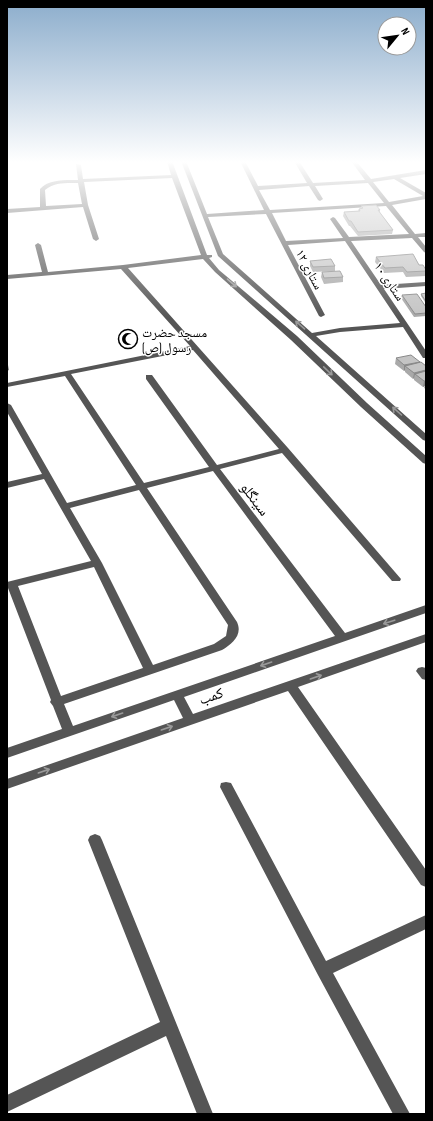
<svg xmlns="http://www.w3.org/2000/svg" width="433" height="1121" font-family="'Sofia Sans Condensed','Noto Naskh Arabic',sans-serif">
	<rect width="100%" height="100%" fill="#fff"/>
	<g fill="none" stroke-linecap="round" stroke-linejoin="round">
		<path fill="#555" fill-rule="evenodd" d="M167 161H172L207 255H212V257L209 258 219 270 297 336 367 403 426 456V464L423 463 361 407 291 340 215 272 203 259 128 268 288 448 401 579 400 581H392L282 453 220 469 345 633 426 605V613L184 697 193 714 426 634V642L298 687 426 870V887L421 885 288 691 7 789V779L183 718 174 700 7 758V748L62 729 53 706 50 702 51 700 8 588H7V582L91 561 44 479 7 488V482L42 474 7 412V403L11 405 67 503 136 485 65 376 7 387V383L190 346 121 269 7 279V275L42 272 35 245 38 243 41 245 48 272 123 265 201 255 172 178 84 182 88 205 99 239 96 241 93 239 83 207 7 213V209L40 207V189C49 179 65 180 78 180L76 164 81 165 83 179 171 175ZM78 183 82 204 46 206 45 190C54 182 67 183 78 183ZM193 350 279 449 217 465 152 375H146V379L209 467 144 483 71 374ZM213 471 335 636 73 726 64 704 222 650C232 644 243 635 237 622L147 488ZM139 490 228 625 226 636 214 644 153 665 102 563 70 508ZM94 567 143 668 61 696 18 586Z
			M181 161H186L207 214 264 210 240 161H245L258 186 307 183 294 161H299L313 183 365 180 351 161H356L371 179 426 170V174L400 178 426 193V199L392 205 415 234 426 233V237H418L426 247V253L424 252 412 238 351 241 381 285 426 282V286L384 289 426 351V358H423L403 327 340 332 316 336 426 434V441L423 440 218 256ZM394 179 423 196 389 202 373 182ZM368 183 384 203 270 210 259 190 309 186 318 200 320 201 323 199 315 186ZM386 206 409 234 349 237 335 218 333 217 330 219 343 238 286 241 272 213ZM266 214 319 316 321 317 325 315 288 245 345 241 400 323 340 328 312 333 223 254 208 217Z
			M422 667 426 668V680L422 679 416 671 418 668Z
			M226 782 231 783 326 961 426 915V929L333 973 410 1114H393L318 975 220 787 221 783Z
			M95 834 100 836 102 840 213 1114H197L166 1036 7 1112V1095L160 1022 88 840 90 836Z"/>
	</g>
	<path fill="#a9a9a9" d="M361 206 380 210V213L393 230 392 234 358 236 350 226H349L343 216 344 212 358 211 359 209H361Z
		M376 257 419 265 426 270V276L406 277 403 272 384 273 375 262Z
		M310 261 335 266V271L313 272 310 266Z
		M322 272 343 277V282L324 284 321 277Z
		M426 293V302H425L421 296V294Z
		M402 295 426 307V316L414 317 401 298Z
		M396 358 420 363 426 366V389L424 388 425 386 423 387 414 380V378L413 379 405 372V370L404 371 395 364Z"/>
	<path fill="#898989" d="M420 362 419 367 405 366V370L404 371V365Z
		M7 365H8L9 370 7 371Z
		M426 370V375L415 374 414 378 413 379 414 373Z
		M424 381H426V383L425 382V386L423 387Z"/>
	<path fill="#c4c4c4" stroke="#898989" d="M376 205 380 210H378L393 230 358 232 351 221H349L344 212 360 211 359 209 363 208 361 206Z
		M413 254 419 265H423L426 270V271L407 272 403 267 385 268 376 257Z
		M331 259 335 266 313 267 310 261Z
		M340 271 343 277 324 278 322 272Z
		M426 293V299L425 300 421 294Z
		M417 294 426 307V313L415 314 402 295Z
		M411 355 420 362 404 365 396 358Z
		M421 362 426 366V370L414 373 405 366Z
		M426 371V381H424L415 374Z"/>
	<defs><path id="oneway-shaft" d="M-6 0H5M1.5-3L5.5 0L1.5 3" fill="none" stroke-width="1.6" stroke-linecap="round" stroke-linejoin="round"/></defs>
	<g stroke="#999">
		<use href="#oneway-shaft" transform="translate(232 283) rotate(41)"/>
		<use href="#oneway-shaft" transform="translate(300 325) rotate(-139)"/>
		<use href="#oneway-shaft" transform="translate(328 371) rotate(44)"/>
		<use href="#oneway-shaft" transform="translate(397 411) rotate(-138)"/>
		<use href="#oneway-shaft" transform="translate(389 622) rotate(162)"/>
		<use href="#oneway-shaft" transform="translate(266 664) rotate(161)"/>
		<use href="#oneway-shaft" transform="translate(316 677) rotate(-19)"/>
		<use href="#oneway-shaft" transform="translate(117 715) rotate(161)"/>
		<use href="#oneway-shaft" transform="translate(167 728) rotate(-19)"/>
		<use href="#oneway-shaft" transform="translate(44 771) rotate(-19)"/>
	</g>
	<linearGradient id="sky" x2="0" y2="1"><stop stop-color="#8cadcc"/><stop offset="0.51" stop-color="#fff"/><stop offset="1" stop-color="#fff" stop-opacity="0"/></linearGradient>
	<rect width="433" height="318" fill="url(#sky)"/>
	<defs>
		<symbol id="mosque-ring" viewBox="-11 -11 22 22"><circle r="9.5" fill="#fff" stroke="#000" stroke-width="1.5"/><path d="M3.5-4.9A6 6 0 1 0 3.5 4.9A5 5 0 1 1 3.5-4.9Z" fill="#000"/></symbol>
	</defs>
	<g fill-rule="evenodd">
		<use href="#mosque-ring" x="117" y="328" width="22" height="22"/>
	</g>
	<g text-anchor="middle" stroke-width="3" stroke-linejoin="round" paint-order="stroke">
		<g font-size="13" fill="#000" stroke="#fff">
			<text transform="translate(310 269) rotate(62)" y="5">ستاری ۱۲</text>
			<text transform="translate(390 281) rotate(56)" y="5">ستاری ۱۰</text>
		</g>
		<g font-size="13" fill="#000" stroke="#fff" text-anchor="start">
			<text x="142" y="337">مسجد حضرت<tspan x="142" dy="15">رسول (ص)</tspan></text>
		</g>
		<g font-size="15" fill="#000" stroke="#fff">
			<text transform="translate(255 499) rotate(53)" y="5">سینگلو</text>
			<text transform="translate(211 696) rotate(-19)" y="5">کمب</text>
		</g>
	</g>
	<rect width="433" height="1121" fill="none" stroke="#000000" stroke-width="16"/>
	<g transform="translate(397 36) rotate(61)"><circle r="19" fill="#ffffff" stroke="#999999"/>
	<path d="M0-3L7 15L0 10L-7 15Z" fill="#000000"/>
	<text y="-6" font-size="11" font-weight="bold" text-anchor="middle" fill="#000000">N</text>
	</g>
</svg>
